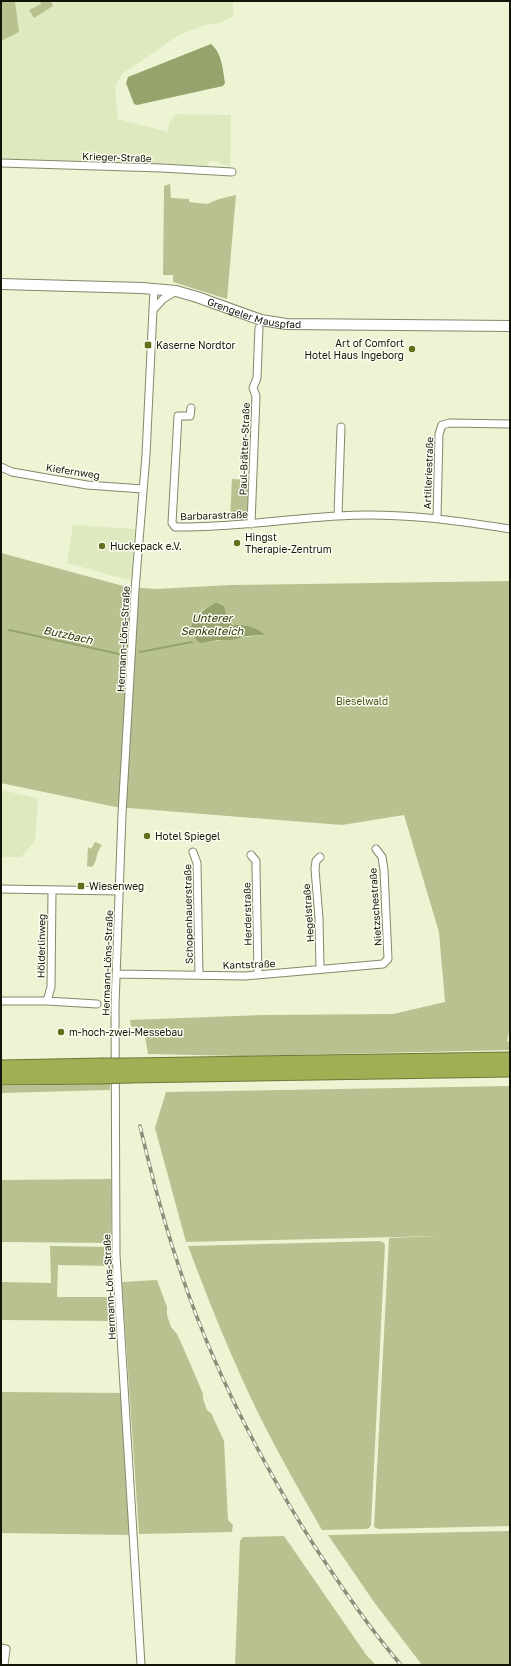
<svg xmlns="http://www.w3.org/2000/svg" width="511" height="1666" font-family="'Golos Text',sans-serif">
	<rect width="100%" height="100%" fill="#ecf4d3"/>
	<path fill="#dfe9c0" d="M1 1H233V16L223 22 203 26 179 35 122 74 115 87 118 119 168 132 169 123 176 114 231 115 230 166 222 165 218 161H210L207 166 1 160Z
		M73 525 135 529 132 577 128 580 67 563Z
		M1 790 38 798 35 841 21 857H1Z"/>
	<path fill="#b7c290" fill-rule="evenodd" d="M1 1H15L19 32 1 41Z
		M40 1H51L53 6 34 18 29 10 41 4Z
		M170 184 171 198 189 199V202L207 204 219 199 236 195 227 299 173 282V275H163L164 192V186Z
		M232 479 249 480 247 514 242 520 230 519Z
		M1 553 127 587 156 589 231 585 510 581V1027L507 1041 510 1042V1050L240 1056 148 1054 144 1030 131 1026 130 1020 262 1015 393 1014 445 1002 439 932 404 815 342 825 116 807 1 783ZM216 602 224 606C227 614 227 620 234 625 245 624 255 627 263 635L206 642 197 640 191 629 201 611Z
		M95 842 102 845C95 854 98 860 92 867L87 866 88 847 91 849Z
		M110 1084V1090L1 1093V1086Z
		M510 1086V1526L378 1529 374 1527 389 1238 439 1236 186 1242 155 1128 166 1092Z
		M111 1179V1243L1 1242V1180Z
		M379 1241 383 1242 385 1245 371 1525 369 1528 366 1529 322 1530C294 1481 266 1432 243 1381 223 1337 205 1291 188 1246Z
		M50 1246 112 1247 113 1266 58 1265 57 1297H115L116 1321 1 1320V1282L51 1283Z
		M157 1280 167 1307V1315L171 1327 177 1334 190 1363 203 1394V1399L207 1410 211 1413 224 1441 228 1520 233 1525 232 1532 139 1534 122 1282Z
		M1 1392 121 1393 129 1535 1 1533Z
		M510 1531V1665H422L374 1602 328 1535Z
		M284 1536 367 1656 376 1665H235L240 1541 243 1537Z"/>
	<path fill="#97a36d" d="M211 44C222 53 223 70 225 83L223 86 137 105 134 104 126 83 128 77Z
		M216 602 224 606C227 614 227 620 233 625 245 624 255 627 264 634L263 635 247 636 232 640H218L201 643 197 641 194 636 190 633C192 616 204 610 216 602Z"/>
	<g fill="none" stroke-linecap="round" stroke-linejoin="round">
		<path stroke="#97a36d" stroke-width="2" d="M9 630 124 655
			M140 652 192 642"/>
		<defs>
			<path id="minor" d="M1 163 161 168 232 172
				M154 309 163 299 176 291
				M191 408 190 416H178L172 523 175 527C230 528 284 519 338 516 396 512 453 520 510 529
				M1 467 12 472 87 485 143 489
				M338 516 341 427
				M437 518 439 434 442 425 450 423 510 424
				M251 524 256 396 253 388 257 378 259 328
				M193 852 197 863 199 975
				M251 855 256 861V869L258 974
				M320 857 316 861 315 869 319 918 320 968
				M1 889 119 891
				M116 974 245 976 383 964 388 959 384 870 382 857 376 849
				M1 1001H47L97 1004
				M47 1001 51 987 52 890
				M1 1648 6 1649 4 1665
				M141 1665 116 1255 115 1005 122 814 135 590 146 455 154 289"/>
			<g id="secondary">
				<path id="s1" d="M1 284 142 288 176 291 197 297 261 320 286 324 510 326"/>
			</g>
			<path id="motorway" d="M129 1065 510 1059
				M1 1067 101 1065
				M129 1076 510 1070
				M1 1078 101 1077"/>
		</defs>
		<use href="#minor" stroke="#82896b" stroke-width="9"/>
		<use href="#secondary" stroke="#82896b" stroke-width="12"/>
		<use href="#motorway" stroke="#6d793a" stroke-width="15"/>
		<use href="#minor" stroke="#fff" stroke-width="7"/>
		<use href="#secondary" stroke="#fff" stroke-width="10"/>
		<use href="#motorway" stroke="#9eaf54" stroke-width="13"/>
		<defs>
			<path id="rail" d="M140 1126C151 1173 163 1219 178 1264 211 1365 260 1461 317 1550 343 1589 370 1629 401 1665"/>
		</defs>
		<use href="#rail" stroke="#8a9078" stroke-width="3.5"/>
		<use href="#rail" stroke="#fbfef1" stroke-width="2" stroke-dasharray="6" stroke-linecap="butt"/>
		<defs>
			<path id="motorway-bridge" d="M101 1065H129
				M101 1077 129 1076"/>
		</defs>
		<use href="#motorway-bridge" stroke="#6d793a" stroke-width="15" stroke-linecap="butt"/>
		<use href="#motorway-bridge" stroke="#9eaf54" stroke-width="13"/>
	</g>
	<g fill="#616f19" stroke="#fbfef1" stroke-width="1.5">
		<rect x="144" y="341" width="8" height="8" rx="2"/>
		<circle cx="412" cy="349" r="4"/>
		<circle cx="237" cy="543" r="4"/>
		<circle cx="102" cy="546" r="4"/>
		<circle cx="147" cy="836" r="4"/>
		<rect x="77" y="882" width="8" height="8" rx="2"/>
		<circle cx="61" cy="1032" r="4"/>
	</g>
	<g text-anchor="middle" stroke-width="3" stroke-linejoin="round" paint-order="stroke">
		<g font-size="10" fill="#131509" stroke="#fbfef1">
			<text transform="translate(117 157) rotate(2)" y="4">Krieger-Straße</text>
			<text dy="4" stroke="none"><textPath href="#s1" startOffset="257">Grengeler Mauspfad</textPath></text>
			<text transform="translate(244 449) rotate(-88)" y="4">Paul-Brätter-Straße</text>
			<text transform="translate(73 471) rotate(9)" y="4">Kiefernweg</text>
			<text transform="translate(428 473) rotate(-88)" y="4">Artilleriestraße</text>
			<text transform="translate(214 515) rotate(-2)" y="4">Barbarastraße</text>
			<text transform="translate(123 639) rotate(-87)" y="4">Hermann-Löns-Straße</text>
			<text transform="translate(375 907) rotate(-94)" y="4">Nietzschestraße</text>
			<text transform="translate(308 913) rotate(-94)" y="4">Hegelstraße</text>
			<text transform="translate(188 914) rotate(-91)" y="4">Schopenhauerstraße</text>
			<text transform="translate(247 914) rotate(-91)" y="4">Herderstraße</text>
			<text transform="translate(41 946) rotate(-89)" y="4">Hölderlinweg</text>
			<text transform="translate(107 963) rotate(-88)" y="4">Hermann-Löns-Straße</text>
			<text transform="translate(249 964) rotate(-2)" y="4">Kantstraße</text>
			<text transform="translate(109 1287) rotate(-93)" y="4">Hermann-Löns-Straße</text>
		</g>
		<g font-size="10" fill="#131509" stroke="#fbfef1" text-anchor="start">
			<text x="404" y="347" text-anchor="end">Art of Comfort<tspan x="404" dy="12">Hotel Haus Ingeborg</tspan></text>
			<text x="156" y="349">Kaserne Nordtor</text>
			<text x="245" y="541">Hingst<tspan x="245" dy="12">Therapie-Zentrum</tspan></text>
			<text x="110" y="550">Huckepack e.V.</text>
			<text x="155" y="840">Hotel Spiegel</text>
			<text x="89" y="890">Wiesenweg</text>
			<text x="69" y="1036">m-hoch-zwei-Messebau</text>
		</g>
		<g font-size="10" fill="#4b5518" stroke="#fbfef1">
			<text x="362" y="705">Bieselwald</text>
		</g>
		<g font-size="11" font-style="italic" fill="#2d3409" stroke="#fbfef1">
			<text x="212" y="622">Unterer<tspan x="212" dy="13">Senkelteich</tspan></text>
			<text transform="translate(68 635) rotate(12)" y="4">Butzbach</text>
		</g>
	</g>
	<rect width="511" height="1666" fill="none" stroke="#131509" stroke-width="4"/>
</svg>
